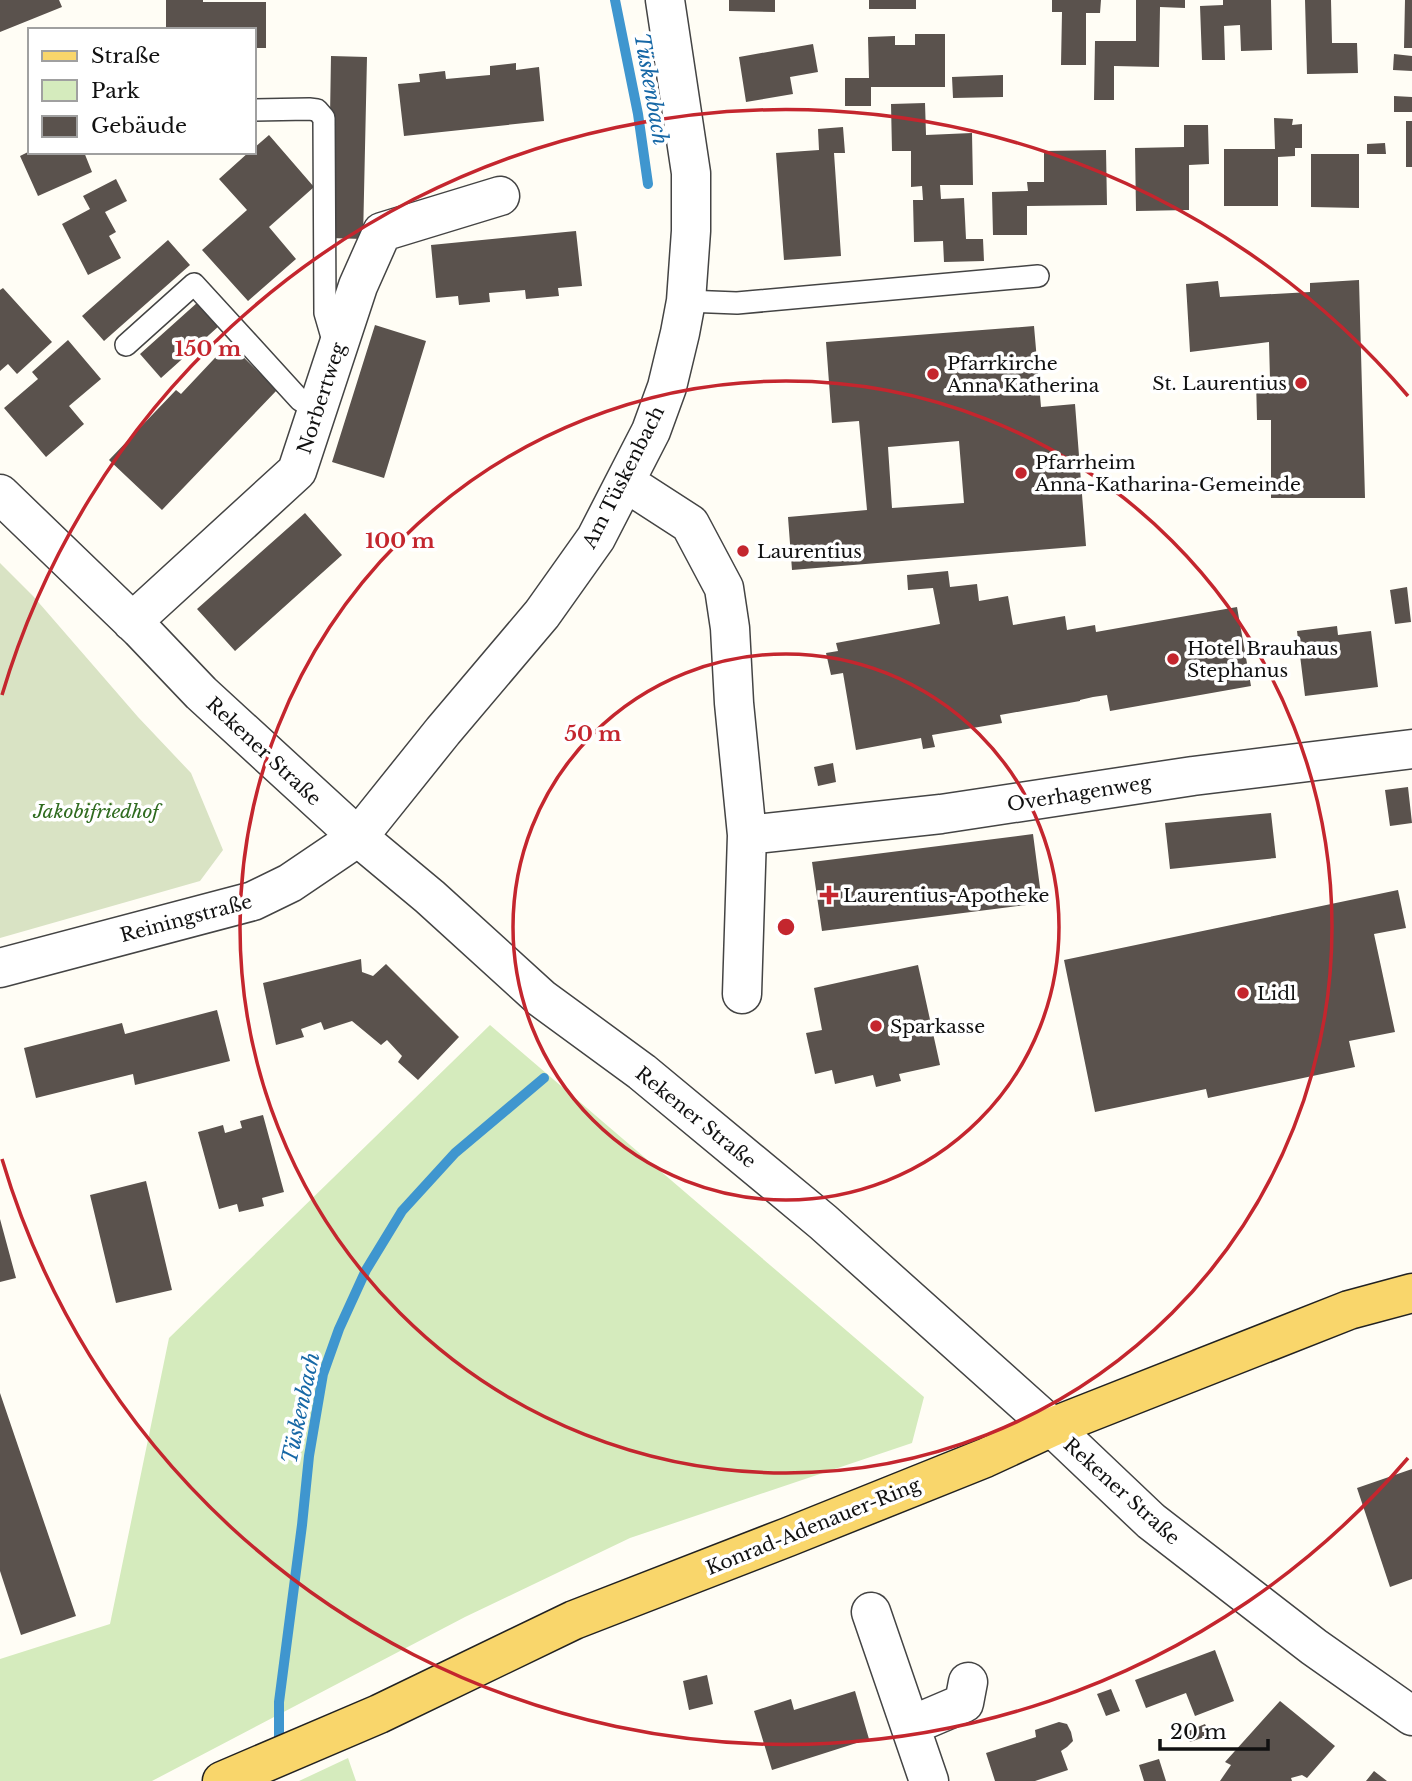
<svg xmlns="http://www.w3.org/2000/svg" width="1412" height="1781" font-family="'Libre Baskerville',serif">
	<rect width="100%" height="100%" fill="#fffdf5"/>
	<path fill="#d5ebbd" d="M490 1025 924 1397 912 1443 630 1538 465 1617 152 1781H0V1659L110 1624 169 1338Z
		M348 1758 356 1781H299Z"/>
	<path fill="#d9e3c4" d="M0 563 33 596 138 717 191 773 223 850 200 881 0 938Z"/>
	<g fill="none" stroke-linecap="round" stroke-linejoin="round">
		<path stroke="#3f96cf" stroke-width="10" d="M615 0 638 114 648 184
			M279 1747V1702L302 1525 309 1456 323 1374 339 1329 366 1270 402 1211 455 1153 544 1078"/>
	</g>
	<path fill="#5a524d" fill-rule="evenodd" d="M0 0H59L62 7 0 32Z
		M166 0H203V2H266V48H254V30H166Z
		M729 0H775V12L729 11Z
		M869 0H916V9H869Z
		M1052 0H1101L1100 13H1086V65H1061L1062 12H1052Z
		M1136 0H1185V8L1160 7 1159 67 1114 66V100H1094L1095 41H1136Z
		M1223 0H1271L1272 50 1241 51 1240 25 1224 26 1225 60H1202L1200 6 1223 5Z
		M1305 0H1331L1332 43H1357L1358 73 1307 74Z
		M1405 0H1412V48H1404Z
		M915 34H945V87H871V106H845V78H869L868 37 895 36V45H915Z
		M813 44 818 72 790 77 793 94 746 102 739 57Z
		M1394 54 1412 56V71L1393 70Z
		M331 56 367 57 363 239 328 238Z
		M516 63V70L539 67 544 121 404 136 398 84 420 82 419 74 445 71 446 79 490 75V66Z
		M1003 75V97L953 98 952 77Z
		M1394 96 1412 97V112H1394Z
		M925 103 926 135 972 133 973 185H940L941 199 964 198 966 239H983L984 261 944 262 943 241 914 242 913 200H923L922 186 911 187V151H892L891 104Z
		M1274 118 1293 119 1292 125 1302 124V148H1295V156L1278 157V206H1224V149H1275Z
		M1406 121H1412V167H1406Z
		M1184 125H1208L1209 164 1189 165V210L1136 211 1135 148 1184 147Z
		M843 127 845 153H834L841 256 784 260 776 153 819 150 818 129Z
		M269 135 314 187 269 227 296 259 248 301 202 250 247 210 219 179 249 152H254V148Z
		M1385 143 1386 154H1367V144Z
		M1106 150 1107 205 1027 206V235H993L992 192 1028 191 1027 182H1044V151Z
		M30 151 84 152 92 172 38 196 20 156Z
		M1311 154H1359V208L1311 207Z
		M116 179 127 201 105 212 116 232 109 236 121 258 88 275 62 224 90 209 83 196Z
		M576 231 582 286 558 288 559 296 526 299 525 290 489 293 490 302 459 305 458 296 436 298 431 245Z
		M168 240 190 265 104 341 82 316Z
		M1359 280 1365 498H1271V420H1257L1256 379H1270L1269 342 1190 352 1186 284 1218 281 1220 297 1310 292V283Z
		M3 288 52 342 17 374 8 364 0 371V290Z
		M198 302 219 326 161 378 140 354Z
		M375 325 426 341 384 478 332 462Z
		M1034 326 1041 407 1075 404 1086 546 792 570 788 517 867 510 859 421 832 423 826 342ZM959 441 964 503 892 508 888 447Z
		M68 340 101 379 69 406 84 424 46 457 4 408 38 379 32 372Z
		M229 343 277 390 162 510 109 460 176 390 181 394Z
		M305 513 342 555 235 651 197 609Z
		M948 571 950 587 977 584 979 601 1008 596 1013 625 1065 616 1067 630 1095 625 1096 632 1237 607 1251 686 1110 711 1107 695 1093 697 1080 700V701L1000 715 1002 723 932 735 935 747 923 749 921 738 856 750 843 673 831 675 826 653 838 651 836 643 940 624 933 588 908 590 907 575Z
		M1407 587 1411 622 1395 624 1390 590Z
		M1337 626 1338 635 1371 631 1378 687 1305 696 1297 631Z
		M833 763 836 782 818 786 814 767Z
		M1408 787 1412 823 1390 826 1385 790Z
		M1271 813 1276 858 1170 869 1165 823Z
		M1033 834 1042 903 822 931 812 862Z
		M1398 890 1406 928 1374 934 1395 1032 1349 1041 1355 1067 1208 1098 1206 1089 1095 1112 1064 960Z
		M361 959 362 972 373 976 386 964 459 1037 418 1080 398 1062 402 1056 387 1040 381 1045 352 1021 324 1030 321 1022 301 1029 304 1037 276 1045 263 983Z
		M918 965 940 1065 899 1074 901 1081 876 1087 873 1075 835 1084 832 1070 815 1074 806 1033 822 1030 814 988Z
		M217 1010 230 1061 135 1085 133 1074 36 1098 24 1048 122 1023 125 1034Z
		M263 1115 284 1192 262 1198 264 1206 239 1212 237 1204 219 1209 198 1132 223 1125 225 1133 242 1128 240 1121Z
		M146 1181 172 1290 116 1303 90 1195Z
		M0 1219 16 1278 0 1282Z
		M0 1393 76 1616 21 1635 0 1571Z
		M1412 1469V1579L1390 1587 1357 1488Z
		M1215 1650 1234 1701 1195 1716 1186 1693 1146 1708 1135 1680Z
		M707 1675 713 1704 689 1710 683 1681Z
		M1111 1689 1120 1711 1106 1716 1097 1694Z
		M855 1691 869 1739 772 1770 754 1711 791 1699 794 1710Z
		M1280 1701 1335 1746 1307 1778 1302 1775 1291 1778 1292 1781H1220L1231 1765 1225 1762Z
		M1059 1722 1067 1724 1071 1732 1073 1741 1067 1747 1061 1751 1068 1770 1035 1781H995L986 1753 1036 1737 1035 1730Z
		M1205 1724 1210 1735 1190 1742 1186 1732Z
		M1159 1759 1166 1781H1144L1139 1765Z
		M1374 1771 1387 1781H1366Z"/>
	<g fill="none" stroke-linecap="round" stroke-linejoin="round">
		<defs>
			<path id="service" d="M254 110 309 109 317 110 324 118 325 313 334 344
				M686 301 737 303 1038 276
				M126 345 194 284 300 400 317 411"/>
			<path id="minor" d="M625 482 690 524 724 588 730 628 734 703 747 835 742 994
				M0 494 140 629 201 693 358 837 430 897 541 998 642 1072 823 1222 1052 1427
				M132 622 297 471 358 286 382 232 500 196
				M747 835 941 814 1193 776 1412 749
				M0 968 253 901 290 883 358 837 443 731 542 614 596 538 651 431 667 387 680 333 686 301 691 231V173L665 0
				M871 1612 929 1781
				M910 1726 964 1703 968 1682"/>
			<path id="tertiary" d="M1052 1427 1151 1521 1314 1647 1412 1716"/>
			<path id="primary" d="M222 1781 379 1714 574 1620 788 1537 985 1458 1052 1427 1349 1310 1412 1293"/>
		</defs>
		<use href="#service" stroke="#444" stroke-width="24"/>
		<use href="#minor" stroke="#444" stroke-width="41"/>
		<use href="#tertiary" stroke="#444" stroke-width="41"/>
		<use href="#primary" stroke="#222" stroke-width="41"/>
		<use href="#service" stroke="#fff" stroke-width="21"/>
		<use href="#minor" stroke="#fff" stroke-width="38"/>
		<use href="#tertiary" stroke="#fff" stroke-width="38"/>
		<use href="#primary" stroke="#f9d66b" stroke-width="38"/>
	</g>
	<g fill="none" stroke="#c4262e" stroke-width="3.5">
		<circle cx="786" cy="927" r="273"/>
		<circle cx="786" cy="927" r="546"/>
		<path d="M1408 1458A818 818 0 0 1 2 1159M2 695A818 818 0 0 1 1408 396"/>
	</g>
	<g fill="#c4262e" stroke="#fff" stroke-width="2.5">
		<circle cx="933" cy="374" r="7"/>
		<circle cx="1301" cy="383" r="7"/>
		<circle cx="1021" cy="473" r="7"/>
		<circle cx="743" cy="551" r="7"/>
		<circle cx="1173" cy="659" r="7"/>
		<path d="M825.5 884.5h7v7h7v7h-7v7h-7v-7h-7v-7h7z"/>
		<circle cx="1243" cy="993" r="7"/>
		<circle cx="876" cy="1026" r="7"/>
	</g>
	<g text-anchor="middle" stroke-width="7" stroke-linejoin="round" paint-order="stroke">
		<g font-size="19" fill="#111" stroke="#fff" text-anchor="start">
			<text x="947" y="370">Pfarrkirche<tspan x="947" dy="22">Anna Katherina</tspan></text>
			<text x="1287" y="390" text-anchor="end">St. Laurentius</text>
			<text x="1035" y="469">Pfarrheim<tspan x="1035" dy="22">Anna-Katharina-Gemeinde</tspan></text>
			<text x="757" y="558">Laurentius</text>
			<text x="1187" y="655">Hotel Brauhaus<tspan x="1187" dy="22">Stephanus</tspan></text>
			<text x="843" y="902">Laurentius-Apotheke</text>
			<text x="1257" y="1000">Lidl</text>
			<text x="890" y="1033">Sparkasse</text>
		</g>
		<g font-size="19" fill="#111" stroke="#fff">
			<text transform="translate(321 398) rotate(-72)" y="7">Norbertweg</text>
			<text transform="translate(623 477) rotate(-63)" y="7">Am Tüskenbach</text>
			<text transform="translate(264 751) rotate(43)" y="7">Rekener Straße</text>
			<text transform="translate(1079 793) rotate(-9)" y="7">Overhagenweg</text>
			<text transform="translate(186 918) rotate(-15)" y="7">Reiningstraße</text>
			<text transform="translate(696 1117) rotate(39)" y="7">Rekener Straße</text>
			<text transform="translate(1122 1491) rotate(42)" y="7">Rekener Straße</text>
			<text transform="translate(813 1526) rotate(-22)" y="7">Konrad-Adenauer-Ring</text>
		</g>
		<g font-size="19" font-style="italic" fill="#2f6b1f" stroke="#fff">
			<text x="96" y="818">Jakobifriedhof</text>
		</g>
		<g font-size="21" font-style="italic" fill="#1768a6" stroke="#fff">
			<text transform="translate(651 89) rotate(80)" y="7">Tüskenbach</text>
			<text transform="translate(301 1408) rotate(-78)" y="7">Tüskenbach</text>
		</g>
	</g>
	<circle cx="786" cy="927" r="10" fill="#c4262e" stroke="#fff" stroke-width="3.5"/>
	<g font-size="21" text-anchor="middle" font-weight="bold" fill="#c4262e" stroke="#fff" stroke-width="7" stroke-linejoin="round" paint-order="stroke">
		<text x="208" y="356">150 m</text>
		<text x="400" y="548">100 m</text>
		<text x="593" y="741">50 m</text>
	</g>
	<rect x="28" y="28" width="228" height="126" fill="#ffffff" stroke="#a0a0a0" stroke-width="2"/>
	<rect x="42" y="51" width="35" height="10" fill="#f9d66b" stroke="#a0a0a0" stroke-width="2"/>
	<text x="91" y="63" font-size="21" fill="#111111">Straße</text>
	<rect x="42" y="80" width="35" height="21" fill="#d5ebbd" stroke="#a0a0a0" stroke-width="2"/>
	<text x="91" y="98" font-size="21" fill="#111111">Park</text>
	<rect x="42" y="116" width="35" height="21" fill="#5a524d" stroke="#a0a0a0" stroke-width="2"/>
	<text x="91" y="133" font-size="21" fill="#111111">Gebäude</text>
	<path d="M1160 1739v10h108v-10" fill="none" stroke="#111111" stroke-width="3.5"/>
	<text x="1170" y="1739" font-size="21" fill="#111111" stroke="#ffffff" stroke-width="5" paint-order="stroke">20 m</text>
</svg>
